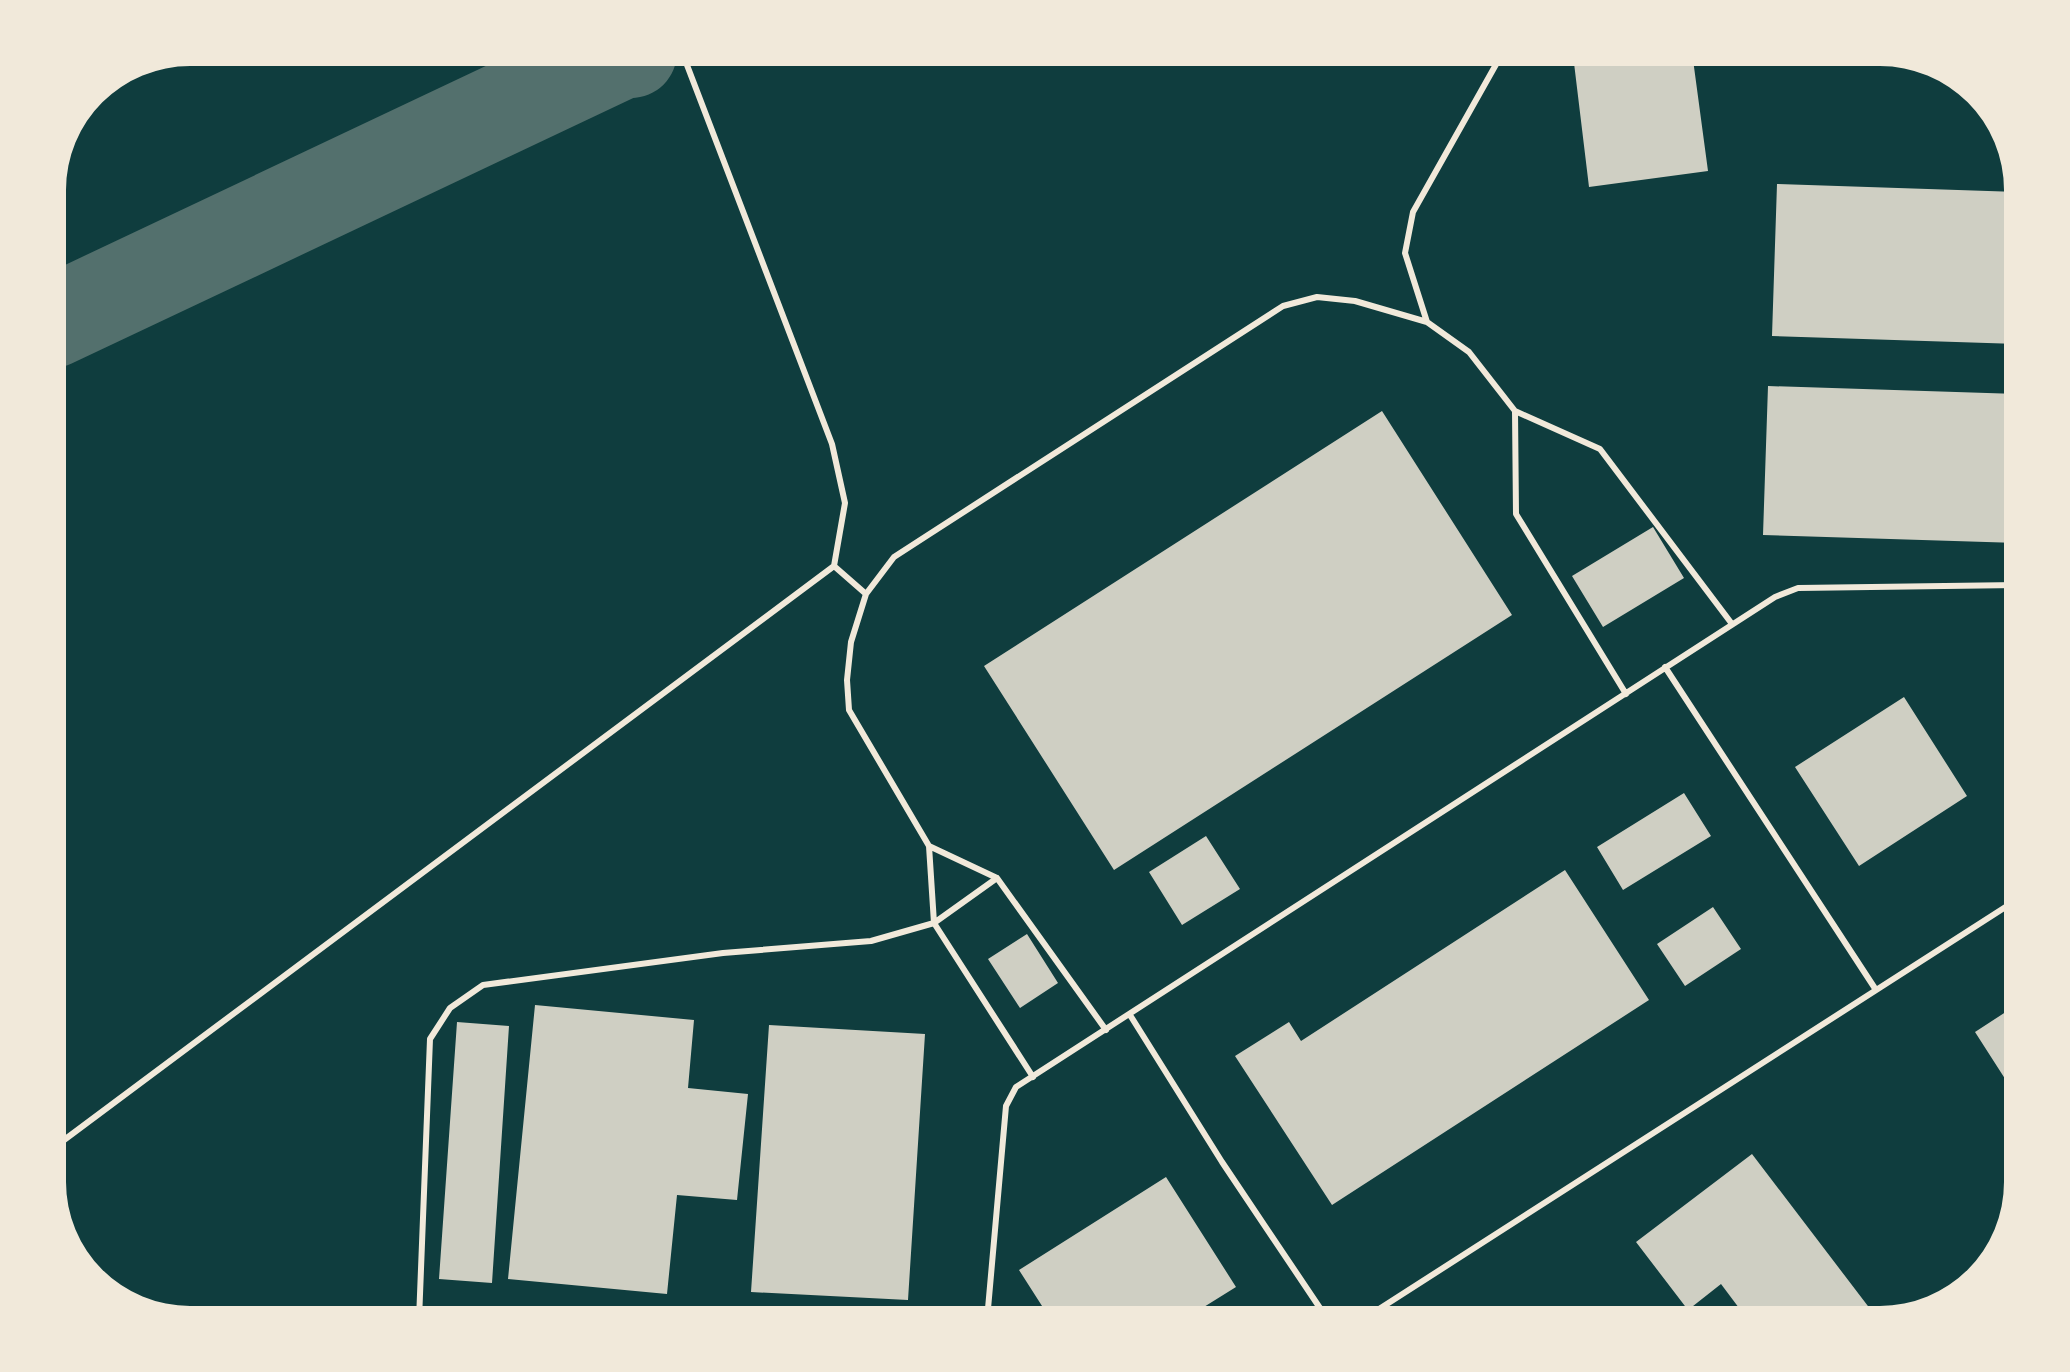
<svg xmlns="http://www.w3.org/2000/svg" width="2070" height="1372" font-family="'Alegreya Sans',sans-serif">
	<rect width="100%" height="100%" fill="#0f3d3e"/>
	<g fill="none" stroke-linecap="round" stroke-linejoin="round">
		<path stroke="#53706d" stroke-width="92" d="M52 322 621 53 631 52"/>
	</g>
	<path fill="#cfcfc3" d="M1656 52H1692L1708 171 1589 187 1574 63Z
		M1777 184 2018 192V344L1772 336Z
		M1768 386 2018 394V543L1763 535Z
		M1382 411 1512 615 1114 870 984 666Z
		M1653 527 1684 578 1603 627 1572 576Z
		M1904 697 1967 796 1859 866 1795 767Z
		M1684 793 1711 836 1623 890 1597 847Z
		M1206 836 1240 889 1182 925 1149 872Z
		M1565 870 1649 1000 1332 1205 1235 1056 1289 1022 1301 1041Z
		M1713 907 1741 949 1685 986 1657 944Z
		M1027 934 1058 983 1020 1008 988 959Z
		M2018 1004V1099L1975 1032Z
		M535 1005 694 1020 688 1088 748 1094 737 1200 677 1195 667 1294 508 1279Z
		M457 1022 509 1026 492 1283 439 1279Z
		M769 1025 925 1034 908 1300 751 1292Z
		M1752 1154 1874 1314 1866 1320H1748L1721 1284 1688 1310 1636 1242Z
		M1166 1177 1236 1287 1183 1320H1051L1019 1270Z"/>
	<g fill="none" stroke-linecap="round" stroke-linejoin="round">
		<path stroke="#f1e9da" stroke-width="6" d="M682 52 832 444 845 503 834 566
			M1427 322 1405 253 1413 212 1503 52
			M1515 411 1516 514 1626 694
			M1665 667 1876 990
			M929 846 997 878 1106 1030
			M1130 1015 1222 1162 1328 1320
			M1033 1077 934 923 929 846 849 710 847 680 851 642 866 594 894 557 928 535 1283 306 1317 297 1355 301 1427 322 1469 352 1515 411 1600 449 1732 624
			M52 1149 834 566 866 594
			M419 1320 430 1039 450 1008 483 985 723 953 871 941 934 923 997 878
			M987 1320 1006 1106 1016 1087 1775 597 1798 588 2018 585
			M1362 1320 2018 899"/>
	</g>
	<path d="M0 0H2070V1372H0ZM190 66H1880A124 124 0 0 1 2004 190V1182A124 124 0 0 1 1880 1306H190A124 124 0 0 1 66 1182V190A124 124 0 0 1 190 66Z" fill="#f1e9da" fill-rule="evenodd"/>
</svg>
